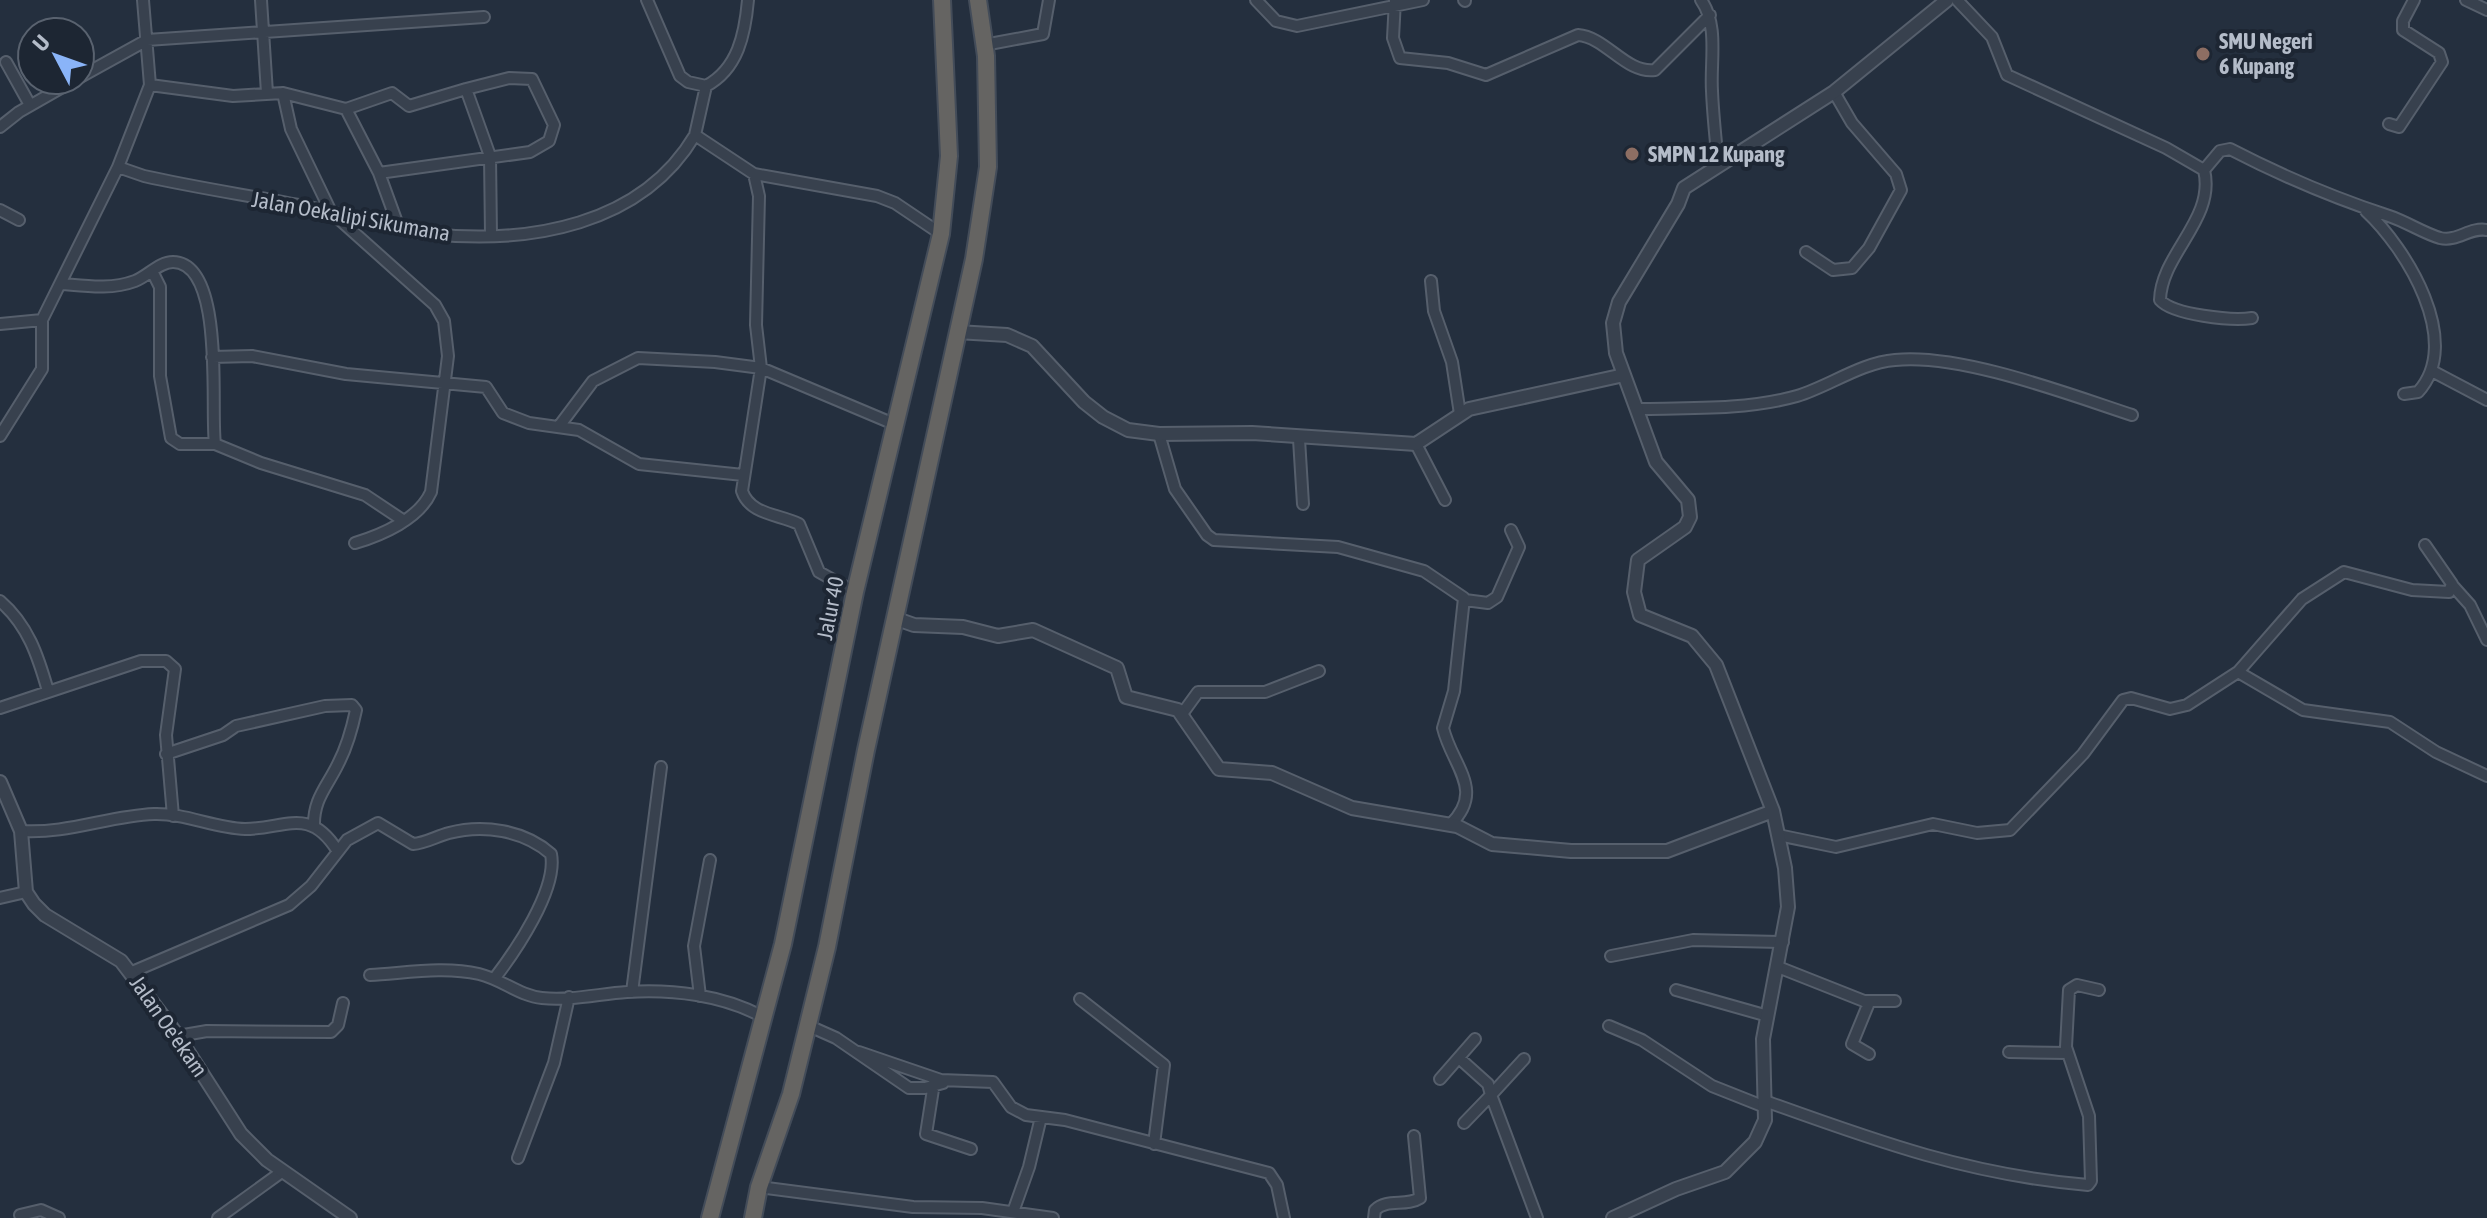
<svg xmlns="http://www.w3.org/2000/svg" width="2487" height="1218" font-family="'Asap Condensed',sans-serif">
	<rect width="100%" height="100%" fill="#242f3e"/>
	<g fill="none" stroke-linecap="round" stroke-linejoin="round">
		<defs>
			<path id="minor" d="M143 0 150 85 118 167 144 176C202 189 260 197 318 209 355 216 393 230 431 234 529 244 641 226 695 135L754 174 877 196 895 203 941 234
				M261 0 267 93
				M647 0 680 76 688 82 706 86 695 135
				M1256 0 1276 21 1297 26 1423 0
				M1395 0 1393 38 1400 58 1448 63 1486 75 1578 35C1606 37 1626 74 1655 70L1710 15
				M1464 0 1465 1
				M1701 0C1719 25 1710 62 1712 91 1713 116 1716 141 1718 165
				M1957 0 1992 37 2007 75 2166 148 2204 170 2220 151 2230 149C2282 176 2334 198 2389 216 2407 222 2423 233 2440 238 2458 242 2469 227 2487 230
				M2466 0 2487 10
				M984 45 1043 34 1049 0
				M6 62 30 105
				M80 77 147 40 484 17
				M150 85 233 96 283 93 346 109 379 173 399 228
				M706 86C738 69 745 34 748 0
				M283 93 291 129 331 212 435 305 444 321 448 356 431 492C419 519 382 535 355 543
				M346 109 392 93 409 106 466 89 490 156 491 235
				M2389 124 2399 127 2442 62 2439 53 2403 30V21L2414 0
				M0 127 19 112 75 80
				M2204 170C2216 219 2161 254 2160 300 2173 315 2232 321 2252 318
				M379 173 530 152 549 141 554 125 532 79 509 78 466 89
				M754 174 759 196 756 325 761 368 742 491C750 515 779 514 799 524L819 572 855 592
				M0 210 19 220
				M2366 211C2406 248 2464 342 2418 392L2404 394
				M1806 252 1833 270 1852 268 1869 248 1901 190 1896 174 1852 123 1834 92
				M152 271 160 287V376L171 438 180 444H215
				M1431 281 1434 311 1452 362 1460 414
				M62 284C86 286 111 290 135 281 148 276 159 262 173 262 226 263 210 410 215 444L261 463 365 495 404 521
				M0 324 42 320
				M212 357 252 356 346 374 486 387 503 413 529 423 579 430 639 464 743 475
				M2432 371 2487 400
				M1639 409C1691 408 1747 410 1797 396 1830 386 1860 363 1895 360 1960 353 2068 394 2132 415
				M560 425 593 381 638 358 715 362 761 368 894 424
				M1159 434 1175 489 1207 535 1214 540 1338 547 1424 571 1464 598 1454 691 1443 728C1452 766 1486 790 1450 825
				M0 436 42 369V320L118 167
				M1299 439 1303 504
				M1416 444 1445 500
				M2453 586 2470 605 2487 640
				M1465 600 1488 603 1497 597 1519 547 1511 530
				M0 601C28 625 38 656 48 691
				M2238 672 2303 710 2390 722 2436 752 2487 776
				M0 708 141 661H166L175 669 166 735 173 816
				M1182 714 1198 692H1265L1319 671
				M166 754 223 735 236 726 325 706 352 705 356 710C352 729 347 747 338 764 327 787 313 799 314 827
				M21 831C68 834 108 816 154 814 185 813 214 828 245 829 285 829 309 806 337 850
				M1778 835 1836 847 1933 824 1977 833 2010 830 2083 754 2123 700 2131 698 2170 709 2187 705 2238 672 2302 599 2344 572 2412 590 2449 592 2452 584 2425 545
				M0 898 26 892
				M1611 956 1693 940 1783 942
				M1778 967 1864 1001 1868 1005 1852 1044 1869 1054
				M132 972 289 905 311 886 347 840 378 823 413 844C426 843 437 836 449 833 483 824 524 830 551 854 558 889 515 952 494 979
				M370 975C406 973 444 966 479 974 501 979 520 996 542 998 569 1001 599 994 627 992 672 989 723 995 763 1017
				M1676 990 1768 1016
				M632 992 661 767
				M700 996 694 946 710 860
				M1080 999 1164 1065 1154 1144
				M1864 1001H1895
				M809 1026 836 1038 909 1088H925L943 1083
				M1609 1026 1642 1040 1712 1086 1765 1107
				M178 1036 207 1031 331 1032 338 1025 343 1003
				M859 1052 941 1080 993 1082 1011 1107 1026 1115 1065 1120 1269 1173 1277 1185 1284 1218
				M2009 1052 2068 1053
				M1459 1058 1488 1084 1491 1095 1464 1123
				M1524 1059 1491 1095 1537 1218
				M1440 1079 1475 1039
				M934 1083 926 1134 971 1149
				M1765 1101C1876 1141 1969 1175 2088 1185L2091 1181 2089 1116 2066 1047 2069 990 2077 985 2099 990
				M518 1158 554 1063 569 997
				M759 1187 913 1207 982 1208 1053 1218
				M1013 1212 1029 1167 1041 1117
				M20 1215 41 1210 59 1218
				M218 1218 283 1171
				M1374 1218 1375 1210C1387 1198 1406 1207 1420 1198L1414 1136"/>
			<path id="tertiary" d="M957 332 1007 335 1032 346 1084 402 1103 417 1128 430 1159 434 1252 433 1416 444 1469 409 1624 375
				M897 619 914 625 963 627 998 636 1033 630 1117 668 1126 697 1178 710 1219 769 1272 773 1352 808 1457 826 1492 844 1571 851H1667L1773 811
				M0 782 21 831 26 892 34 904 45 915 121 961 178 1036 241 1134 267 1160 350 1218
				M1613 1218 1676 1189 1725 1172 1755 1142 1765 1120 1763 1039 1788 907 1785 868 1773 811 1716 665 1692 636 1640 615 1634 592 1638 560 1685 527 1690 517 1688 500 1656 462 1616 353 1613 323 1619 302 1678 204 1684 188 1834 92 1947 0"/>
			<path id="trunk" d="M710 1218 783 944 855 592 941 234 949 156 942 0
				M753 1218 759 1187 791 1094 827 947 866 750 974 259 988 167 986 56 978 0"/>
		</defs>
		<use href="#minor" stroke="#565f6c" stroke-width="14"/>
		<use href="#tertiary" stroke="#565f6c" stroke-width="16"/>
		<use href="#trunk" stroke="#434c59" stroke-width="20"/>
		<use href="#minor" stroke="#38414e" stroke-width="10"/>
		<use href="#tertiary" stroke="#38414e" stroke-width="12"/>
		<use href="#trunk" stroke="#656462" stroke-width="16"/>
	</g>
	<g fill="#8d6e63" stroke="#1d2633" stroke-width="3">
		<circle cx="2203" cy="54" r="8"/>
		<circle cx="1632" cy="154" r="8"/>
	</g>
	<g text-anchor="middle" stroke-width="8" stroke-linejoin="round" paint-order="stroke">
		<g font-size="22" font-weight="bold" fill="#b4bcc9" stroke="#1d2633" text-anchor="start">
			<text x="2219" y="49">SMU Negeri<tspan x="2219" dy="25">6 Kupang</tspan></text>
			<text x="1648" y="162">SMPN 12 Kupang</text>
		</g>
		<g font-size="22" fill="#b4bcc9" stroke="#1d2633">
			<text transform="translate(351 216) rotate(10)" y="8">Jalan Oekalipi Sikumana</text>
			<text transform="translate(830 608) rotate(-79)" y="8">Jalur 40</text>
			<text transform="translate(169 1026) rotate(55)" y="8">Jalan Oe'ekam</text>
		</g>
	</g>
	<g transform="translate(56 56) rotate(311)"><circle r="38" fill="#1d2633" stroke="#59626f" stroke-width="2"/>
	<path d="M0-6L14 30L0 20L-14 30Z" fill="#8ab4f8"/>
	<text y="-12" font-size="22" font-weight="bold" text-anchor="middle" fill="#b4bcc9">U</text>
	</g>
</svg>
